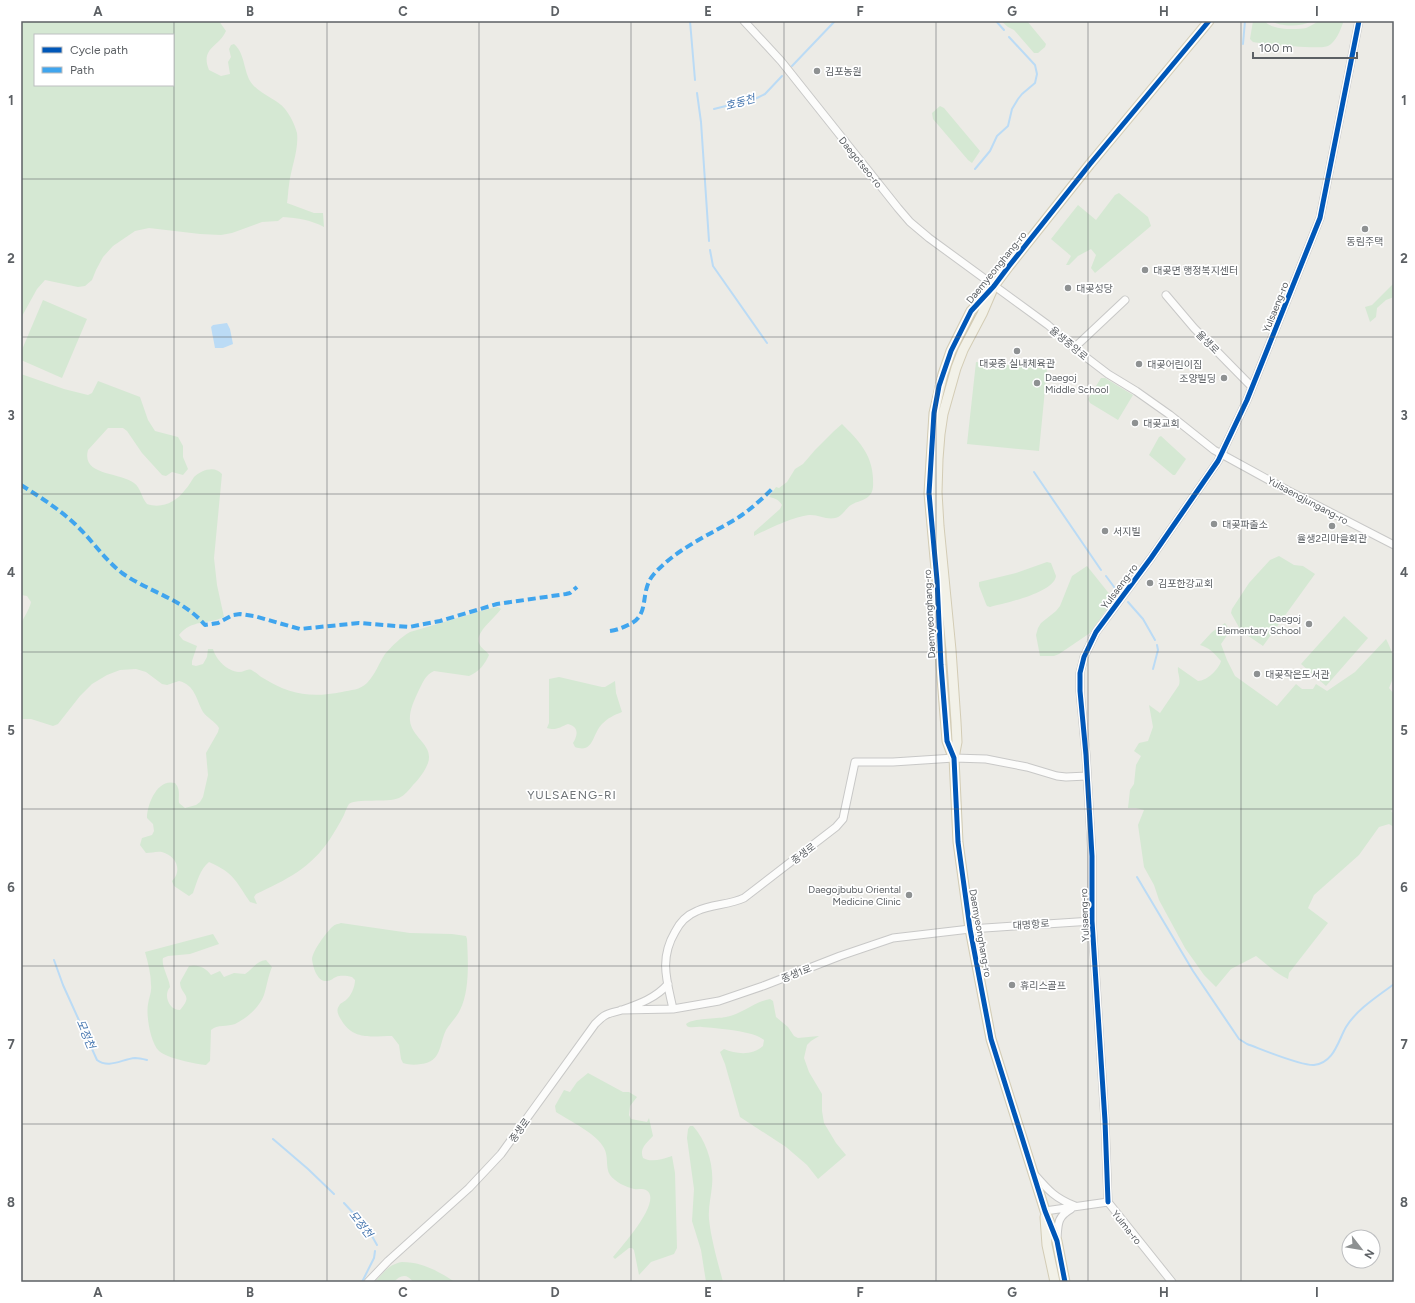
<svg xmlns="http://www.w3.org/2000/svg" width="1415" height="1303" font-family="Figtree,'Noto Sans KR',sans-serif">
	<rect width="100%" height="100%" fill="#ecebe6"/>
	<path fill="#d5e8d3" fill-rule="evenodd" d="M21 21H219L226 31C219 47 200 48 209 70L221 76 230 74 228 62 231 57 229 49 231 45 234 44C246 54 243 74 253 85 262 95 278 100 285 109 290 115 295 125 297 133 299 150 291 168 289 185 288 191 288 197 287 203L314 213H323L324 227C311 220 298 218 283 217L278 221 262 222 232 233 221 235 200 234 149 228 135 231 113 246 103 257 96 270 92 280 85 286 78 287 45 280 37 289 21 318ZM35 35H173V85H35Z
		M1001 21H1027L1046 44 1045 47 1038 53H1034L1014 30 1008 27Z
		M1253 21H1265C1270 30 1297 30 1306 28 1311 26 1316 22 1320 21 1327 20 1335 21 1342 21L1343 23C1340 31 1336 42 1328 46 1321 50 1263 44 1253 42L1250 39Z
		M1271 21H1312C1301 27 1281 27 1271 21Z
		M940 106 944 108 980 151 972 163 968 160 933 119 932 113Z
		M1119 193 1148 217 1151 226 1095 273 1091 268 1096 255 1091 249 1078 256 1069 265H1066L1071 256 1051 239 1078 205 1096 220 1115 195Z
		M1394 283V297L1386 300 1377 308 1376 317 1370 322 1365 307 1372 305Z
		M43 300 87 319 62 378 21 360V352Z
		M976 362 1047 369 1039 451 967 444Z
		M21 374 64 389 88 395 92 393 98 381 140 397 148 420 155 431 178 437 183 446V457L188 469 183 475 172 472 166 476 162 475 142 453 127 431 123 428H108L88 450C81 476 120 472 134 483 141 488 141 497 147 504 162 509 176 502 185 490 189 486 191 481 194 477 201 470 215 465 222 474L214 558 217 585 224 617C207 625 192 619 179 635L183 640 197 646 192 661V665L196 666 203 664 207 657 208 649H213C216 660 227 671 239 672 245 672 248 667 253 671 257 673 259 676 263 678 290 695 311 698 342 692 351 690 360 690 367 683 375 675 379 663 385 654 392 646 401 637 410 632L488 609 498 607 501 609C495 618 475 632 479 643 481 649 486 650 489 655 485 664 479 672 469 676L434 671C425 675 422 684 418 692 414 701 409 711 410 721 412 738 434 745 428 763 425 771 419 779 413 785 409 790 405 795 399 798 387 803 356 798 349 804 347 807 345 812 344 815 340 823 335 831 330 839 311 868 286 880 256 894L254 897 257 904 250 902C235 880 234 873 209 862 200 869 197 882 193 893L189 896 174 886 172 881C183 870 176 856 162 852 156 851 152 853 146 853L140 845 142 838 152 835 154 831 153 824 147 818C147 805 157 778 175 783 181 790 178 795 179 803L185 808 196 805 200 802 203 797 208 775 206 753 218 732 219 728C215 721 207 718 203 712 196 699 195 685 179 681L167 685 162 684 146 672 136 669 120 670 107 675 92 684 80 696 58 724 53 726 31 719H21V624C24 616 29 611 31 602L27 596 21 595Z
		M1101 378H1105L1133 395 1118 420 1090 403 1088 399Z
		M842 424C858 440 872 454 873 478 873 484 874 490 870 495 865 501 857 501 851 505 845 509 842 517 835 518 827 520 819 515 811 515 797 515 768 529 754 536V532L780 509 782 505C779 500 775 498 769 497L776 487 779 488 787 482 795 469 803 464 815 450 834 431Z
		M1161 436 1186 459 1175 475H1173L1149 455 1159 437Z
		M1279 556 1294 565 1303 566 1315 574 1263 646 1241 631 1231 613 1232 609 1249 583 1270 560Z
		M1047 562 1051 563 1056 576C1054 593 1005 603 990 607L987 606 986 604 979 586V582L1016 573Z
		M1087 566 1111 596 1113 600 1111 603 1090 633 1059 654 1054 656H1040L1036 635 1038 628 1041 623 1056 611 1060 606 1072 576Z
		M1344 616 1368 638 1326 686 1301 664Z
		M1225 623 1230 631 1221 644 1227 660 1235 676 1277 706 1296 684 1302 689H1313L1316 684 1327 691 1355 672 1386 639C1395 657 1398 669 1389 688L1394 694V809L1391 811 1394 814V827L1389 824 1379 827 1359 855 1314 895 1308 908 1328 923 1289 973 1288 979C1276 974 1267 964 1256 956L1231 969 1216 987 1204 975 1185 948 1159 900 1154 885 1144 867 1138 825 1144 810 1136 808H1128L1130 790 1134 784 1136 765 1141 756 1134 751 1139 743 1148 741 1153 727 1149 705 1160 713 1179 685C1181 678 1177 673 1178 667L1198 681C1207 681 1219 669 1221 661 1214 653 1210 648 1200 645L1212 632Z
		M559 677 602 687H605L615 681 616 693 622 712C614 715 608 718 602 724 592 734 594 754 575 747L573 743C578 735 579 727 568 724 560 727 556 731 547 728L549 723V679Z
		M341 923 410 933 452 934 466 936 467 939C468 959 470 991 460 1010 457 1017 450 1023 446 1030 439 1044 442 1062 421 1064 415 1065 409 1065 403 1063L401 1059 399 1045 392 1036C370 1036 353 1041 340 1018 338 1014 336 1010 339 1006 340 1003 344 1002 346 1000 351 996 355 987 355 980L352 977C347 976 341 975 336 977 333 978 331 981 327 981 317 982 313 967 312 959 313 950 326 933 332 927 335 924 338 924 341 923Z
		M213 934 219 944 190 954 168 956 163 958C161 966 169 978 170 987 163 995 169 1010 180 1010 194 994 181 996 180 983 180 982 188 968 189 966 198 964 206 968 211 975L220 971 224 977 234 973 245 974C253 969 256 961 266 960L272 967C268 976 267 986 264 995 259 1008 247 1018 235 1024 228 1027 217 1024 211 1030L210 1061 206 1065C196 1064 166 1058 159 1051 150 1042 146 1015 148 1004 149 997 152 992 151 985 151 974 148 963 145 952Z
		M770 999 773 1001 776 1017 788 1027 794 1036 798 1038 819 1036 811 1041 807 1045 804 1058 809 1072 822 1094V1111L824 1123 836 1143 846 1155 818 1179 807 1165 786 1147 740 1117 725 1064 720 1052 724 1049C736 1054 752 1056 763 1046L764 1040C755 1031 715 1028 702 1027 697 1026 691 1029 687 1026L686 1024C693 1018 716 1019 726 1017 742 1014 754 1002 770 999Z
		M588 1073 623 1092H629L637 1097 630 1106 629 1115 631 1119 647 1122 649 1118 653 1136C647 1143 639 1148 643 1158 651 1163 663 1159 672 1156L675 1173 677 1248 674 1254 651 1262 639 1275 634 1250 632 1248H629L615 1259 613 1257C621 1247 664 1200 646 1190 642 1188 638 1190 634 1189 626 1187 615 1182 610 1175 605 1167 609 1157 604 1148 597 1134 570 1121 556 1112L555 1106 564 1090 570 1092 577 1082Z
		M690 1126H693C707 1142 714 1165 712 1186 711 1197 708 1208 709 1219 711 1239 718 1263 723 1282H706L701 1250 692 1221 694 1189 687 1138 688 1129Z
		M402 1262C422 1262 438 1271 455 1282H413C407 1273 400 1275 394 1282H375C383 1273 389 1264 402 1262Z"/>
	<path fill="#bbdbf5" d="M227 323 230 329 233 344 223 348H215L211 327 213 325Z"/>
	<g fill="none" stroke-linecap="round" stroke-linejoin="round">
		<path stroke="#bbdbf5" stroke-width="2" d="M690 21 695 80
			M996 21 1004 30
			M1243 44 1245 21
			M792 66 835 21
			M697 93 701 122 709 241
			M714 109 757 98 765 94 782 76
			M975 169 990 151 997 136 1008 126 1012 109 1018 99 1022 94 1035 83 1037 74 1035 65 1009 37
			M710 250 713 266 767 343
			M1034 472 1101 570
			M1106 576 1117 591
			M1128 602 1143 619 1155 640
			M1153 669 1158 650 1157 645
			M1137 877 1193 971 1239 1039 1247 1044C1261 1049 1301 1066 1314 1065 1334 1063 1338 1041 1346 1027 1357 1009 1378 996 1394 984
			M54 960 63 985 97 1060C109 1069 122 1059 135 1058 139 1058 143 1059 147 1060
			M273 1139 308 1169 334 1194
			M344 1203 368 1229 377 1245
			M362 1282 374 1258 375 1251"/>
		<defs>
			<path id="minor" d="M744 21 781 61 898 208 910 222 929 238 1048 325 1074 348 1108 374 1136 391 1170 415 1214 450 1287 490 1394 545
				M1166 295 1194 328 1252 387
				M1074 348 1125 300
				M673 1009C667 981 659 959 675 932 680 922 687 915 697 911 712 904 729 905 744 898L836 827 843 819 844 814 855 762H893L954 758 986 759 1027 767 1057 776 1066 777 1087 776
				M621 1010 673 1009 719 1001 763 986 840 956 893 938 970 929 1092 921
				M1035 1175C1049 1191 1055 1198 1075 1206
				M1108 1202 1105 1121 1092 921V856L1086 755 1080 691V673L1084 657 1096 632 1151 558 1218 461 1247 400 1320 218 1359 21
				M1108 1202 1172 1282
				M1045 1211 1108 1202
				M1057 1239C1058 1224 1057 1217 1071 1209
				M368 1282 388 1261 469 1188 501 1154 595 1024C598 1021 601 1018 604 1016 610 1012 616 1012 622 1010 639 1004 656 998 668 984"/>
			<path id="major" d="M994 286 982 314 963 350 956 368 943 414 940 434 938 459 937 492 939 526 951 650 956 722 957 742 954 758 958 842 970 929 991 1039 1045 1211 1057 1241 1065 1282
				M953 757 947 741 941 665 937 580 929 493 934 413 943 374 951 351 971 311 994 286 1009 266 1090 164 1209 21
				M1045 1217 1047 1245 1055 1282"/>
		</defs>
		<use href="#minor" stroke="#c8c8c7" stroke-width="9"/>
		<use href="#major" stroke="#d3ccb5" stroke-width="11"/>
		<use href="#minor" stroke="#fcfcfb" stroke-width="7"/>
		<use href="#major" stroke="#f2f1e8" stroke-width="9"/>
		<path stroke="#40a5ee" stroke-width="4" stroke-dasharray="8 4" stroke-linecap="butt" d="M21 485C40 497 59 509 75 524 92 540 104 559 122 573 149 592 183 599 205 625L218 623 233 615 240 614 254 616 300 629 359 623 409 627 440 621 497 604 566 594 570 593 577 587
			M610 631C617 630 622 628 628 625 652 615 638 592 654 574 677 548 710 535 739 517 751 509 762 499 772 489"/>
		<defs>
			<path id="cycleway" d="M1108 1202 1105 1121 1092 921V856L1086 755 1080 691V673L1084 657 1096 632 1151 558 1218 461 1247 400 1320 218 1359 21
				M1065 1282 1057 1241 1045 1211 991 1039 970 929 958 842 954 758 947 741 941 665 937 580 929 493 934 413 939 386 951 351 971 311 994 286 1009 266 1090 164 1209 21"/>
		</defs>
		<use href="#cycleway" stroke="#fff" stroke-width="8"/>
		<use href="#cycleway" stroke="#0057b8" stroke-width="5"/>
	</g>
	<path fill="none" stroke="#5c6064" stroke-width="1" stroke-opacity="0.55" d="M174 21V1282M327 21V1282M479 21V1282M631 21V1282M784 21V1282M936 21V1282M1088 21V1282M1241 21V1282M21 179H1394M21 337H1394M21 494H1394M21 652H1394M21 809H1394M21 966H1394M21 1124H1394"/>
	<g fill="#8e9192" stroke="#fff" stroke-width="1.5">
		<circle cx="817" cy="71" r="4"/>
		<circle cx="1365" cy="229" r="4"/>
		<circle cx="1145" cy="270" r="4"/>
		<circle cx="1068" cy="288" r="4"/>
		<circle cx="1017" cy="351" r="4"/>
		<circle cx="1139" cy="364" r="4"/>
		<circle cx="1224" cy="378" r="4"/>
		<circle cx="1037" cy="383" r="4"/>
		<circle cx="1135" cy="423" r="4"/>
		<circle cx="1214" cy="524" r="4"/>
		<circle cx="1332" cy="526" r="4"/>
		<circle cx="1105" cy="531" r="4"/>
		<circle cx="1150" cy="583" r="4"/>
		<circle cx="1309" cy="624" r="4"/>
		<circle cx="1257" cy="674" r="4"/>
		<circle cx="909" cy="895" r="4"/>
		<circle cx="1012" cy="985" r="4"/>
	</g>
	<g text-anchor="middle" stroke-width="3.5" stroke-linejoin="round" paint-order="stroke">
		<g font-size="10" fill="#5c6064" stroke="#fff" text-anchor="start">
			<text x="825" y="75">김포농원</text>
			<text x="1365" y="245" text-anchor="middle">동림주택</text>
			<text x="1153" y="274">대곶면 행정복지센터</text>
			<text x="1076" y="292">대곶성당</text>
			<text x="1017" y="367" text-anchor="middle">대곶중 실내체육관</text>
			<text x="1147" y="368">대곶어린이집</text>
			<text x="1045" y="381">Daegoj<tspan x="1045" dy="12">Middle School</tspan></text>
			<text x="1216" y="382" text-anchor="end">조양빌딩</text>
			<text x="1143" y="427">대곶교회</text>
			<text x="1222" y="528">대곶파출소</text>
			<text x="1113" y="535">서지빌</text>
			<text x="1332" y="542" text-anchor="middle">율생2리마을회관</text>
			<text x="1158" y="587">김포한강교회</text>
			<text x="1301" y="622" text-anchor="end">Daegoj<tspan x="1301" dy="12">Elementary School</tspan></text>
			<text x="1265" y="678">대곶작은도서관</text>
			<text x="901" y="893" text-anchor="end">Daegojbubu Oriental<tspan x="901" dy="12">Medicine Clinic</tspan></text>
			<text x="1020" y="989">휴리스골프</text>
		</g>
		<g font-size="10" fill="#5c6064" stroke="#fff">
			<text transform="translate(861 162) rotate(51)" y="4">Daegotseo-ro</text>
			<text transform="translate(996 267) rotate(-51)" y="4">Daemyeonghang-ro</text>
			<text transform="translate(1275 307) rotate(-68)" y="4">Yulsaeng-ro</text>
			<text transform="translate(1208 342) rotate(45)" y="4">율생로</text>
			<text transform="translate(1069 343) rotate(40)" y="4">율생중앙로</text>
			<text transform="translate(1308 500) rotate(28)" y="4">Yulsaengjungang-ro</text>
			<text transform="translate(1119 586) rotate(-53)" y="4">Yulsaeng-ro</text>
			<text transform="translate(929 614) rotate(-93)" y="4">Daemyeonghang-ro</text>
			<text transform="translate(803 853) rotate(-37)" y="4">종생로</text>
			<text transform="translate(1084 915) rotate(-92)" y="4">Yulsaeng-ro</text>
			<text transform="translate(1031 924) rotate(-4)" y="4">대명항로</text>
			<text transform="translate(981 933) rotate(80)" y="4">Daemyeonghang-ro</text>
			<text transform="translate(796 973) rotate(-21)" y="4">종생1로</text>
			<text transform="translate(519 1130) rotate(-54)" y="4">종생로</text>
			<text transform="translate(1127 1227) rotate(51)" y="4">Yulma-ro</text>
		</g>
		<g font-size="11" font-style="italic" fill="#4374ae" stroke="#fff">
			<text transform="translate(740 102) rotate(-16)" y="4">호동천</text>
			<text transform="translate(86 1034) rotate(67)" y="4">모정천</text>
			<text transform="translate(361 1224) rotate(52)" y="4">모정천</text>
		</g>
		<g font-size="12" letter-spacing="1" fill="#6d7276" stroke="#fff">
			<text x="572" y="799">YULSAENG-RI</text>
		</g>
	</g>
	<rect width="1415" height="1303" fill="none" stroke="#ffffff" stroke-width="44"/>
	<rect x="34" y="34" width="140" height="52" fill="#ffffff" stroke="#bebfc1"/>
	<rect x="42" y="47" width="20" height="6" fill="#0057b8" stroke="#bebfc1"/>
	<text x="70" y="54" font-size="12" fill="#5c6064">Cycle path</text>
	<rect x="42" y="67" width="20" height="6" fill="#40a5ee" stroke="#bebfc1"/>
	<text x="70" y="74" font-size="12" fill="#5c6064">Path</text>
	<g transform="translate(1361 1249) rotate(121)"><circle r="19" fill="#ffffff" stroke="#bebfc1"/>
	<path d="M0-3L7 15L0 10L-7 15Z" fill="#8e9192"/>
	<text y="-6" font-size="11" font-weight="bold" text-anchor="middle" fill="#5c6064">N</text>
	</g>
	<path d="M1253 52v6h104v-6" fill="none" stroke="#5c6064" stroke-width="2"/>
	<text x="1259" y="52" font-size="12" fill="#5c6064" stroke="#ffffff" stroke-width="3" paint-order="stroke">100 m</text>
	<rect x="22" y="22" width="1371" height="1259" fill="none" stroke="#5c6064" stroke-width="1.5"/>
	<g font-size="13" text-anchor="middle" font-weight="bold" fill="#5c6064">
		<text x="98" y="16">A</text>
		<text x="250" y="16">B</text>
		<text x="403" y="16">C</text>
		<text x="555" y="16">D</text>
		<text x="708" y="16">E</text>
		<text x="860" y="16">F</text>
		<text x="1012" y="16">G</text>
		<text x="1164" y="16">H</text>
		<text x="1317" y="16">I</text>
		<text x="11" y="105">1</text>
		<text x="1404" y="105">1</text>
		<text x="11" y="263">2</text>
		<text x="1404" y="263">2</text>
		<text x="11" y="420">3</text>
		<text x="1404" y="420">3</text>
		<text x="11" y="577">4</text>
		<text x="1404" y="577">4</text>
		<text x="11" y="735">5</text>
		<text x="1404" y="735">5</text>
		<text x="11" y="892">6</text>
		<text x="1404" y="892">6</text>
		<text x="11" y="1049">7</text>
		<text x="1404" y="1049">7</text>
		<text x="11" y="1207">8</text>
		<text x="1404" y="1207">8</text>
		<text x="98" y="1297">A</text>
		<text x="250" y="1297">B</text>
		<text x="403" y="1297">C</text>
		<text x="555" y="1297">D</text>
		<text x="708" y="1297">E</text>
		<text x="860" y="1297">F</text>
		<text x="1012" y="1297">G</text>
		<text x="1164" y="1297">H</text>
		<text x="1317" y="1297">I</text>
	</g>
</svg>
